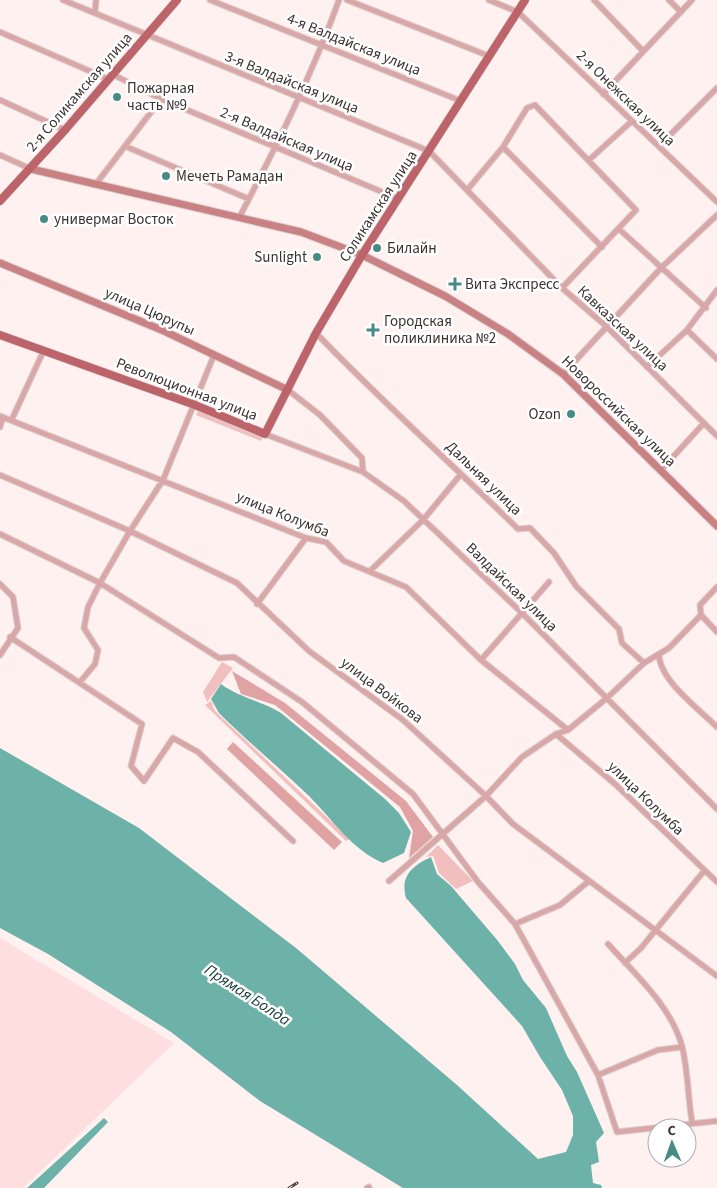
<svg xmlns="http://www.w3.org/2000/svg" width="717" height="1188" font-family="'Source Sans 3',sans-serif">
	<rect width="100%" height="100%" fill="#fef1f0"/>
	<path fill="#fededf" d="M0 938 174 1043 23 1188H0Z"/>
	<path fill="#f2bfbf" d="M198 411 263 436 261 441 196 415Z
		M222 662 233 668 207 702 203 692Z
		M211 701 215 711 350 839 346 841 205 705Z
		M438 845 473 881 456 889 439 873 433 856 426 857Z"/>
	<path fill="#e0a3a4" d="M232 671 285 703 406 801 433 837 409 858 413 831 400 807 275 705 241 694Z
		M233 742 342 842 334 850 227 749Z"/>
	<path fill="#6cb2a9" d="M221 684C240 698 262 701 281 713L385 799 399 813 411 832 404 853 383 863C352 850 332 819 309 796 280 768 248 742 219 713L211 699Z
		M0 748 139 828 296 948 457 1085 538 1159 566 1152 573 1135V1116L562 1090 540 1057 522 1026 406 898C400 876 412 866 431 857L437 874 451 886 498 941 515 964 523 980 546 1008 567 1056 577 1072 604 1133 596 1142 599 1162 591 1165 593 1183 601 1185 602 1188H403L260 1101 171 1032 48 954 0 928Z
		M104 1118 108 1122 44 1188H27Z"/>
	<g fill="none" stroke-linecap="round" stroke-linejoin="round">
		<defs>
			<path id="street" d="M63 0 429 151 562 288 606 326 717 436
				M210 0 461 101
				M347 0 489 56
				M489 0 518 12 717 202
				M594 0 643 51
				M669 0 681 12
				M95 13 96 0
				M0 32 108 79
				M112 74 161 99 399 199
				M603 94 692 0
				M0 100 65 130
				M659 146 717 88
				M127 147 249 199
				M503 147 602 247
				M0 155 31 169
				M589 160 632 121
				M96 184 161 99
				M468 189 503 147 527 108 535 105 636 210 562 288
				M240 216C277 145 312 75 339 0
				M619 229 706 308
				M687 330 717 359
				M316 333C381 401 451 463 518 529L530 528 554 553 576 586 619 629 622 643 644 663
				M647 367 687 330 717 290
				M563 374 662 267 717 215
				M288 390 320 415 362 458 363 472 404 501 522 613 717 809
				M0 416 306 538 326 542 344 561 406 587 481 660 568 730
				M12 419 44 350
				M0 427 3 417
				M265 434 363 472
				M661 470 704 423
				M0 475 130 531 237 583 309 651 403 720 486 796 513 824 717 976
				M0 534 100 583 219 658 234 657 302 702 413 794 478 882 515 924 598 1075 617 1132 717 1121
				M370 571 423 520 461 474
				M0 584 13 597 18 628 0 655
				M257 604 306 538
				M701 615 717 632
				M10 637 142 724 131 766 144 781 173 738 198 752 293 841
				M659 654C659 680 699 709 717 727
				M481 660 549 582
				M80 682 95 664 98 650 84 628 88 607 100 583 130 531 163 480 214 355
				M556 734 615 784 717 882
				M389 881 486 796 522 757 556 734 568 730 607 698 644 663 669 648 701 615 700 605 717 587
				M515 924 560 905 589 881
				M608 944C635 974 671 1006 682 1046 688 1070 688 1098 692 1122
				M625 963 641 948 704 871
				M598 1075 658 1050 682 1047
				M367 1188 369 1187"/>
			<path id="secondary" d="M31 169 301 232 362 255 445 296 508 334 563 374 717 526
				M0 263 164 331 288 390"/>
			<path id="primary" d="M0 201 65 130 177 0
				M0 335 195 405 265 434 316 333 362 255 525 0"/>
		</defs>
		<use href="#street" stroke="#dbcfce" stroke-width="7"/>
		<use href="#secondary" stroke="#dbcfce" stroke-width="9"/>
		<use href="#primary" stroke="#dbcfce" stroke-width="9"/>
		<use href="#street" stroke="#daa7a8" stroke-width="5"/>
		<use href="#secondary" stroke="#c98183" stroke-width="7"/>
		<use href="#primary" stroke="#bc6469" stroke-width="8"/>
		<defs>
			<path id="rail" d="M289 1188 297 1183"/>
		</defs>
		<use href="#rail" stroke="#4f4545" stroke-width="3"/>
		<use href="#rail" stroke="#fff" stroke-width="1" stroke-dasharray="4" stroke-linecap="butt"/>
	</g>
	<g fill="#468c84" stroke="#fff" stroke-width="2">
		<circle cx="117" cy="97" r="5"/>
		<circle cx="166" cy="176" r="5"/>
		<circle cx="44" cy="219" r="5"/>
		<circle cx="377" cy="248" r="5"/>
		<circle cx="317" cy="257" r="5"/>
		<path d="M452.5 276.5h5v5h5v5h-5v5h-5v-5h-5v-5h5z"/>
		<path d="M370.5 322.5h5v5h5v5h-5v5h-5v-5h-5v-5h5z"/>
		<circle cx="571" cy="414" r="5"/>
	</g>
	<g text-anchor="middle" stroke-width="5" stroke-linejoin="round" paint-order="stroke">
		<g font-size="15" fill="#3b3232" stroke="#fff">
			<text transform="translate(354 44) rotate(22)" y="5">4-я Валдайская улица</text>
			<text transform="translate(292 82) rotate(22)" y="5">3-я Валдайская улица</text>
			<text transform="translate(79 92) rotate(-49)" y="5">2-я Соликамская улица</text>
			<text transform="translate(626 98) rotate(44)" y="5">2-я Онежская улица</text>
			<text transform="translate(287 139) rotate(23)" y="5">2-я Валдайская улица</text>
			<text transform="translate(378 206) rotate(-57)" y="5">Соликамская улица</text>
			<text transform="translate(150 311) rotate(24)" y="5">улица Цюрупы</text>
			<text transform="translate(623 328) rotate(43)" y="5">Кавказская улица</text>
			<text transform="translate(187 389) rotate(21)" y="5">Революционная улица</text>
			<text transform="translate(619 411) rotate(44)" y="5">Новороссийская улица</text>
			<text transform="translate(484 478) rotate(44)" y="5">Дальняя улица</text>
			<text transform="translate(283 514) rotate(22)" y="5">улица Колумба</text>
			<text transform="translate(512 587) rotate(44)" y="5">Валдайская улица</text>
			<text transform="translate(382 690) rotate(37)" y="5">улица Войкова</text>
			<text transform="translate(646 798) rotate(44)" y="5">улица Колумба</text>
		</g>
		<g font-size="15" fill="#3b3232" stroke="#fff" text-anchor="start">
			<text x="127" y="93">Пожарная<tspan x="127" dy="17">часть №9</tspan></text>
			<text x="176" y="181">Мечеть Рамадан</text>
			<text x="54" y="224">универмаг Восток</text>
			<text x="387" y="253">Билайн</text>
			<text x="307" y="262" text-anchor="end">Sunlight</text>
			<text x="465" y="289">Вита Экспресс</text>
			<text x="384" y="326">Городская<tspan x="384" dy="17">поликлиника №2</tspan></text>
			<text x="561" y="419" text-anchor="end">Ozon</text>
		</g>
		<g font-size="16" font-style="italic" fill="#143733" stroke="#fff">
			<text transform="translate(248 994) rotate(33)" y="6">Прямая Болда</text>
		</g>
	</g>
	<g transform="translate(672 1143) rotate(358)"><circle r="24" fill="#ffffff" stroke="#b1adad"/>
	<path d="M0-4L9 19L0 12L-9 19Z" fill="#468c84"/>
	<text y="-8" font-size="14" font-weight="bold" text-anchor="middle" fill="#3b3232">С</text>
	</g>
</svg>
